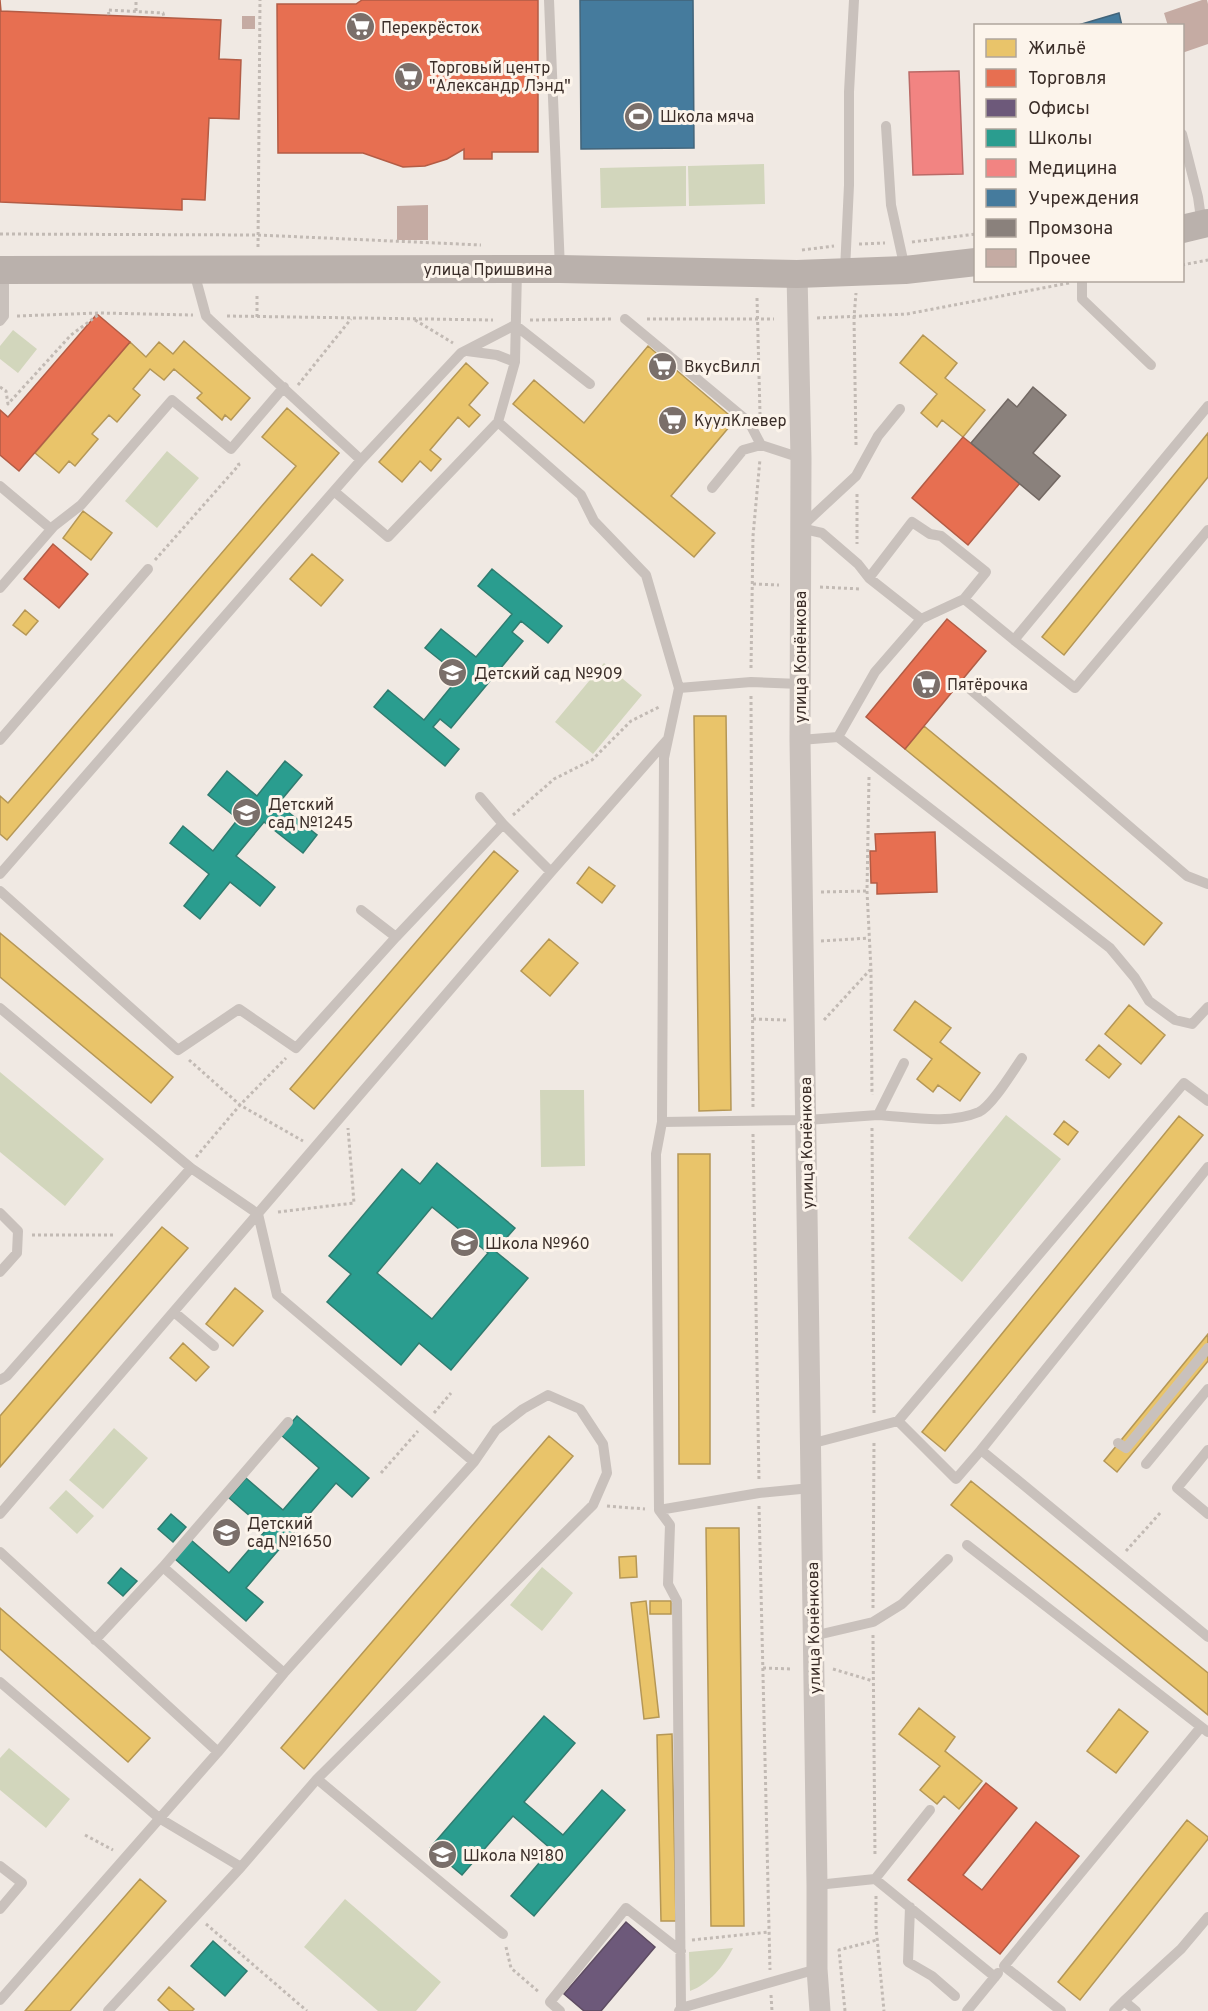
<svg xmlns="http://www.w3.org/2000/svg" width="1208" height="2011" font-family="Overpass,sans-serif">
	<rect width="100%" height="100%" fill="#f0e9e3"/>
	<path fill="#d2d6bc" d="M764 164 765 204 689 206 688 166Z
		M686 166V206L601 208 600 168Z
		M13 330 37 349 18 373 0 359V346Z
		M167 451 199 478 157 528 125 501Z
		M604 663 642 695 593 754 555 722Z
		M0 1072 104 1159 65 1206 0 1152Z
		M540 1090H584L585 1166 541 1167Z
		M1006 1115 1061 1159 962 1282 908 1238Z
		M114 1428 148 1458 103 1509 69 1480Z
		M66 1490 94 1516 77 1534 49 1508Z
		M542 1567 573 1593 542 1631 510 1605Z
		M9 1748 70 1799 46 1828 0 1790V1758Z
		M345 1899 441 1982 416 2011H378L304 1947Z
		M733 1948C724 1966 709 1984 690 1991L689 1952Z"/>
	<path fill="#e9c46a" stroke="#b59756" stroke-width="1.5" d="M923 335 957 363 945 378 985 410 963 437 942 420 937 427 921 413 937 394 900 363Z
		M184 341 250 398 231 420 225 415 222 420 197 398 202 393 174 369 164 380 150 369 133 389 140 395 117 422 109 415 92 434 98 439 75 466 69 461 59 473 35 453 130 342 146 357 159 342 173 354Z
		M648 346 735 420 671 496 715 533 694 557 513 404 534 380 584 423Z
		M466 363 488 383 469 405 480 415 469 427 458 417 430 450 441 459 431 471 420 461 402 482 379 462Z
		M287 408 339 453 7 840 0 834V796L8 803 296 466 262 437Z
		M1208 433V477L1064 655 1042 637Z
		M83 511 112 533 91 560 63 538Z
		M312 554 343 580 321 606 290 579Z
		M25 610 38 621 26 635 13 625Z
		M694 716H726L731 1110 699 1111Z
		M924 726 1162 923 1144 945 905 749Z
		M494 851 518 871 314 1109 290 1089Z
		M589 867 615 886 602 903 577 883Z
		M0 933 173 1077 151 1103 0 977Z
		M549 939 578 963 550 996 521 971Z
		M915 1001 951 1028 940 1042 980 1073 960 1101 938 1085 933 1092 917 1079 932 1059 894 1030Z
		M1129 1005 1165 1035 1141 1064 1105 1034Z
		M1099 1045 1121 1064 1109 1078 1086 1060Z
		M1179 1116 1203 1135 945 1451 922 1432Z
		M1064 1121 1078 1132 1068 1145 1054 1134Z
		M678 1154H710V1464H679Z
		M162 1227 188 1248 0 1467V1416Z
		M235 1288 263 1311 233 1346 206 1324Z
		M1208 1334V1361L1117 1472 1104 1461Z
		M183 1343 209 1367 196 1381 170 1358Z
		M549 1436 573 1456 304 1769 281 1748Z
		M971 1481 1208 1673V1715L951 1505Z
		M706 1528H739L744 1926H711Z
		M636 1556 637 1577 620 1578 619 1557Z
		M646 1601 659 1717 644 1719 631 1603Z
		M650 1601H671V1614H650Z
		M0 1608 150 1738 128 1762 0 1649Z
		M919 1708 955 1737 945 1751 982 1781 959 1809 944 1796 937 1804 920 1790 940 1766 899 1734Z
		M1119 1709 1148 1732 1116 1773 1087 1751Z
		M672 1734 676 1921H661L657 1735Z
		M1187 1820 1208 1837V1839L1080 2000 1058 1982Z
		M140 1879 166 1901 70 2011H25Z
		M169 1987 194 2009 192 2011H170L158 2000Z"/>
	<path fill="#e76f51" stroke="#b35c45" stroke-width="1.5" d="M0 0 1 11 221 20 219 59 241 60 239 119 209 118 205 200 182 199V210L0 202Z
		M362 0H538V152H492V159H464V149L447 159 425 166 403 167 363 153H278L277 4H356Z
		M97 314 130 342 19 471 0 455V410L8 417Z
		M963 437 1020 483 968 545 912 498Z
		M53 544 88 574 59 608 24 579Z
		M947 619 986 651 905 749 866 717Z
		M935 832 937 892 877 894V883H871L870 851H876L875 834Z
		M986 1783 1017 1808 963 1875 982 1890 1036 1822 1079 1856 1000 1954 908 1880Z"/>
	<path fill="#6d597a" stroke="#5e4c62" stroke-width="1.5" d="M626 1922 655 1947 601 2011H584L564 1994Z"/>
	<path fill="#2a9d8f" stroke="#2f7c70" stroke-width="1.5" fill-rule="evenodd" d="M492 569 562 626 548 643 521 621 512 632 523 641 451 728 440 719 433 727 459 749 445 766 374 707 388 690 424 720 460 676 425 648 441 629 476 657 512 614 478 586Z
		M285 761 302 775 278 804 317 835 303 853 264 822 236 856 275 887 260 906 230 882 200 919 184 906 209 874 170 843 183 826 213 851 238 819 208 795 227 771 257 796Z
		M437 1163 515 1228 495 1251 528 1278 451 1370 419 1343 401 1365 327 1302 351 1274 329 1256 402 1169 420 1184ZM432 1207 488 1253 432 1319 377 1273Z
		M297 1416 369 1478 352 1497 336 1483 246 1588 263 1602 246 1621 175 1559 191 1540 229 1573 266 1530 229 1498 246 1478 283 1510 319 1468 281 1435Z
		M171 1514 186 1527 173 1542 158 1529Z
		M121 1568 137 1581 123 1596 108 1583Z
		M544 1716 575 1743 524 1802 563 1835 602 1790 625 1810 534 1916 511 1896 551 1849 513 1816 462 1875 430 1848Z
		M213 1941 247 1971 225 1996 191 1966Z"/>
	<path fill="#f28482" stroke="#bb6a67" stroke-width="1.5" d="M959 71 963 174 913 175 909 72Z"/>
	<path fill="#457b9d" stroke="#42647a" stroke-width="1.5" d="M580 0H693L694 148 581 149Z
		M1119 13 1122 26H1075Z"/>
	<path fill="#8a817c" stroke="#726863" stroke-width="1.5" d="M1033 387 1066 415 1033 453 1060 476 1039 500 971 443 1008 399 1017 407Z"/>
	<path fill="#c5aba3" d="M1202 0H1207L1208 4V44L1182 53V26H1168L1164 13Z
		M242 16H255V29H242Z
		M428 205V240H397V206Z"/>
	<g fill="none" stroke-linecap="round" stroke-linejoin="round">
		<path stroke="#c2bab4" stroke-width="3" stroke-dasharray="3 3" stroke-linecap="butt" d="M136 11V0
			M109 15 108 10 163 13 164 17
			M0 234 258 235 481 245
			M912 242 976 234
			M859 244 885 243
			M258 247 260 0
			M802 250 834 246
			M1182 265 1208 260
			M757 298 760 414
			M17 316 99 313 193 315
			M227 316 493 320
			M257 317V293
			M817 318 907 314 1069 283
			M647 319H774
			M415 320 453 343
			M530 320 613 319
			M298 385 351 319
			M0 387 6 391 8 404 71 335 98 315
			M856 445 854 317 856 293
			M857 494V544
			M155 560 239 465 237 461
			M753 584 779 585
			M820 587 861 589
			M751 668 753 536 760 459
			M751 696 753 1109
			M869 777 867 891 871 970 872 1095
			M513 815 554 779 592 760 631 721 661 706
			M821 892 867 891
			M821 941 869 938
			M753 1019 786 1020
			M824 1020 870 970
			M189 1060 240 1105 303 1141
			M872 1128 874 1413
			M753 1134 759 1481
			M196 1157 240 1105 286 1058
			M278 1212 354 1203 348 1128
			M32 1235H115
			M434 1413 451 1393
			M381 1473 418 1431
			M607 1506 645 1509
			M759 1506 770 1970
			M1126 1551 1161 1512
			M873 1608 874 1440
			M873 1635 875 1857
			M763 1668 793 1669
			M833 1669 873 1681
			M85 1835 113 1850
			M876 1896V1927L884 2011
			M206 1924 307 2011
			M692 1940 769 1932
			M506 1947 511 1968 540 1993
			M771 1995 772 2011
			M845 2011 839 1950 877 1940"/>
		<path stroke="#c9c1bc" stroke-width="10" d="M549 0 560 269
			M886 126 891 205 905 269
			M1182 134 1198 197 1202 225
			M845 270 849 185V92L854 0
			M194 272 206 316 211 321 361 460
			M1082 280V299L1151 365
			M625 319 749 422 761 445 801 458
			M0 321 4 316V270
			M467 351 497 355 515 362
			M1208 406 1014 640 1075 688 1208 530
			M900 409 878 436 856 476 800 528 822 533 858 564 869 578 921 619
			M498 422 581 495 594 521 646 575 679 688 664 758 662 1122 656 1154 659 1510 670 1525 668 1584 677 1601 681 2008 679 2011
			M0 486 51 529
			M712 488 743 450 761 445
			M335 492 388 537 498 422 515 362 517 270
			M869 578 912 522 930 534 941 536 986 572 964 599
			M0 588 54 526 81 505 172 400 231 449 284 387
			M964 684 1187 876 1208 884
			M679 688 751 682 800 684
			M838 737 1110 948 1135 978 1149 1001 1175 1020 1192 1024 1208 1007
			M0 740 148 569
			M800 740 838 737 875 672 921 619 964 599 1014 640
			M480 797 503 824
			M0 874 361 460 461 353 515 325 590 384
			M0 891 178 1050 239 1009 296 1048 396 937 503 824 551 872
			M361 910 396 937
			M0 1008 191 1168 258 1214 277 1295 474 1462
			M878 1115C910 1117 948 1125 979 1112 992 1106 1013 1071 1022 1058
			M662 1122 807 1120 878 1115 904 1063
			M1208 1167 981 1450 1208 1637
			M0 1213 18 1231 17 1253 0 1272
			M174 1312 214 1346
			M0 1380 7 1376 191 1168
			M898 1421 956 1479 981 1450
			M1118 1443 1126 1448 1208 1348
			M810 1444 898 1421 1184 1083 1208 1101
			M1208 1450 1177 1488 1208 1514
			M1146 1464 1208 1389
			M659 1510 759 1493 811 1488
			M0 1514 551 872 667 740
			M967 1545 1208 1732
			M0 1552 218 1752
			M163 1567 284 1673
			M813 1636 873 1622 902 1604 948 1559
			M95 1640 163 1567 288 1422
			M0 1682 159 1818 241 1867
			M317 1779 503 1934
			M0 1866 22 1883 0 1909
			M875 1879 930 1810
			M817 1885 875 1879 995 1977
			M910 1907 908 1962 932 1976 955 1996
			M0 2000 218 1752 284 1673 474 1462 496 1430 523 1409 548 1395 580 1409 603 1444 607 1473 593 1505 317 1779 241 1867 108 2011
			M1124 2001 1181 1949 1208 1917
			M681 2008 817 1969
			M560 2011 550 2002 626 1908 681 1951
			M967 2011 998 1973
			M1061 2011 1004 1966 1201 1727
			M1114 2011 1124 2001 1136 2011"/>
		<path stroke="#c9c1bc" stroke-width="21" d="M797 274 801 458 800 740 817 1885V1969L820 2011"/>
		<path stroke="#bab1ac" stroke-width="28" d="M1182 229 1208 223
			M0 270 560 269 797 274 905 270 976 262"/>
	</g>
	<defs>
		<symbol id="supermarket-disc" viewBox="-11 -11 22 22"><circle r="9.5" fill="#7a6f6a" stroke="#fcf4eb"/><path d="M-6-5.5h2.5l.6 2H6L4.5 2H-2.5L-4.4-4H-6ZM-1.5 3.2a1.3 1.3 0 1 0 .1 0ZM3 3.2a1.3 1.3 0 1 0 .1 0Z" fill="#fff"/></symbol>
		<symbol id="stadium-disc" viewBox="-11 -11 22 22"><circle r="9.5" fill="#7a6f6a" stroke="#fcf4eb"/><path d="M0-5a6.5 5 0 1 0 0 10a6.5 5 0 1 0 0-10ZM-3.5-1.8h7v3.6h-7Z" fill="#fff"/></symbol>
		<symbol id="school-disc" viewBox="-11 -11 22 22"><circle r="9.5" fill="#7a6f6a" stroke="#fcf4eb"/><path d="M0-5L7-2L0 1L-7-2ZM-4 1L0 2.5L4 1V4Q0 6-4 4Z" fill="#fff"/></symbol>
	</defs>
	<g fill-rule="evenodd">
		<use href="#supermarket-disc" x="344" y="10" width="33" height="33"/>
		<use href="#supermarket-disc" x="392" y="60" width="33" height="33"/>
		<use href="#stadium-disc" x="622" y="100" width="33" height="33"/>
		<use href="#supermarket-disc" x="646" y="350" width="33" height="33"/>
		<use href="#supermarket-disc" x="656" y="404" width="33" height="33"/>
		<use href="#school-disc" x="436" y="656" width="33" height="33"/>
		<use href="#supermarket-disc" x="910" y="668" width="33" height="33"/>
		<use href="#school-disc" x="230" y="796" width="33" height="33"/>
		<use href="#school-disc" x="448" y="1226" width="33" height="33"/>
		<use href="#school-disc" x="210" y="1516" width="33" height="33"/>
		<use href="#school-disc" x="426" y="1838" width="33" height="33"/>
	</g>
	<g text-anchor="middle" stroke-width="6" stroke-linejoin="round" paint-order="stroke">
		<g font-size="16" fill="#3b2e29" stroke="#fcf4eb" text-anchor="start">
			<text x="381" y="33">Перекрёсток</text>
			<text x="429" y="73">Торговый центр<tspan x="429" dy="18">"Александр Лэнд"</tspan></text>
			<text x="660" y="122">Школа мяча</text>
			<text x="684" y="372">ВкусВилл</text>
			<text x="694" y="426">КуулКлевер</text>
			<text x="474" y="679">Детский сад №909</text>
			<text x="947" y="690">Пятёрочка</text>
			<text x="268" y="810">Детский<tspan x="268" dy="18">сад №1245</tspan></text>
			<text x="485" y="1249">Школа №960</text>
			<text x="247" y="1529">Детский<tspan x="247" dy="18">сад №1650</tspan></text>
			<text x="463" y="1861">Школа №180</text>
		</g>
		<g font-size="16" fill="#3b2e29" stroke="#fcf4eb">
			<text x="488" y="275">улица Пришвина</text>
			<text transform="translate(800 657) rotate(-90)" y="6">улица Конёнкова</text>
			<text transform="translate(806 1143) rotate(-91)" y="6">улица Конёнкова</text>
			<text transform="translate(813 1628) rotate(-91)" y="6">улица Конёнкова</text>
		</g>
	</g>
	<rect x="974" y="24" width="210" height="258" fill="#fcf4eb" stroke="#afa59d" stroke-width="1.5"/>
	<rect x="986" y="39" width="30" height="18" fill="#e9c46a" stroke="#afa59d" stroke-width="1.5"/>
	<text x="1028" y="54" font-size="18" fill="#3b2e29">Жильё</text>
	<rect x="986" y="69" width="30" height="18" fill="#e76f51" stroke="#afa59d" stroke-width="1.5"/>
	<text x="1028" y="84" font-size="18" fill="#3b2e29">Торговля</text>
	<rect x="986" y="99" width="30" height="18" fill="#6d597a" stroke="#afa59d" stroke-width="1.5"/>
	<text x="1028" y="114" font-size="18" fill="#3b2e29">Офисы</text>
	<rect x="986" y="129" width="30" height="18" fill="#2a9d8f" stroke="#afa59d" stroke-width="1.5"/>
	<text x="1028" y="144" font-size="18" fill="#3b2e29">Школы</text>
	<rect x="986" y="159" width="30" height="18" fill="#f28482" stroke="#afa59d" stroke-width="1.5"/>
	<text x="1028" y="174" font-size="18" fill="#3b2e29">Медицина</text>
	<rect x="986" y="189" width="30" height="18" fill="#457b9d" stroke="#afa59d" stroke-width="1.5"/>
	<text x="1028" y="204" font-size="18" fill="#3b2e29">Учреждения</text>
	<rect x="986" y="219" width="30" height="18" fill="#8a817c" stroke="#afa59d" stroke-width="1.5"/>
	<text x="1028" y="234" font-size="18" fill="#3b2e29">Промзона</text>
	<rect x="986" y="249" width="30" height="18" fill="#c5aba3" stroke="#afa59d" stroke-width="1.5"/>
	<text x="1028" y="264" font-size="18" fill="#3b2e29">Прочее</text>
</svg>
